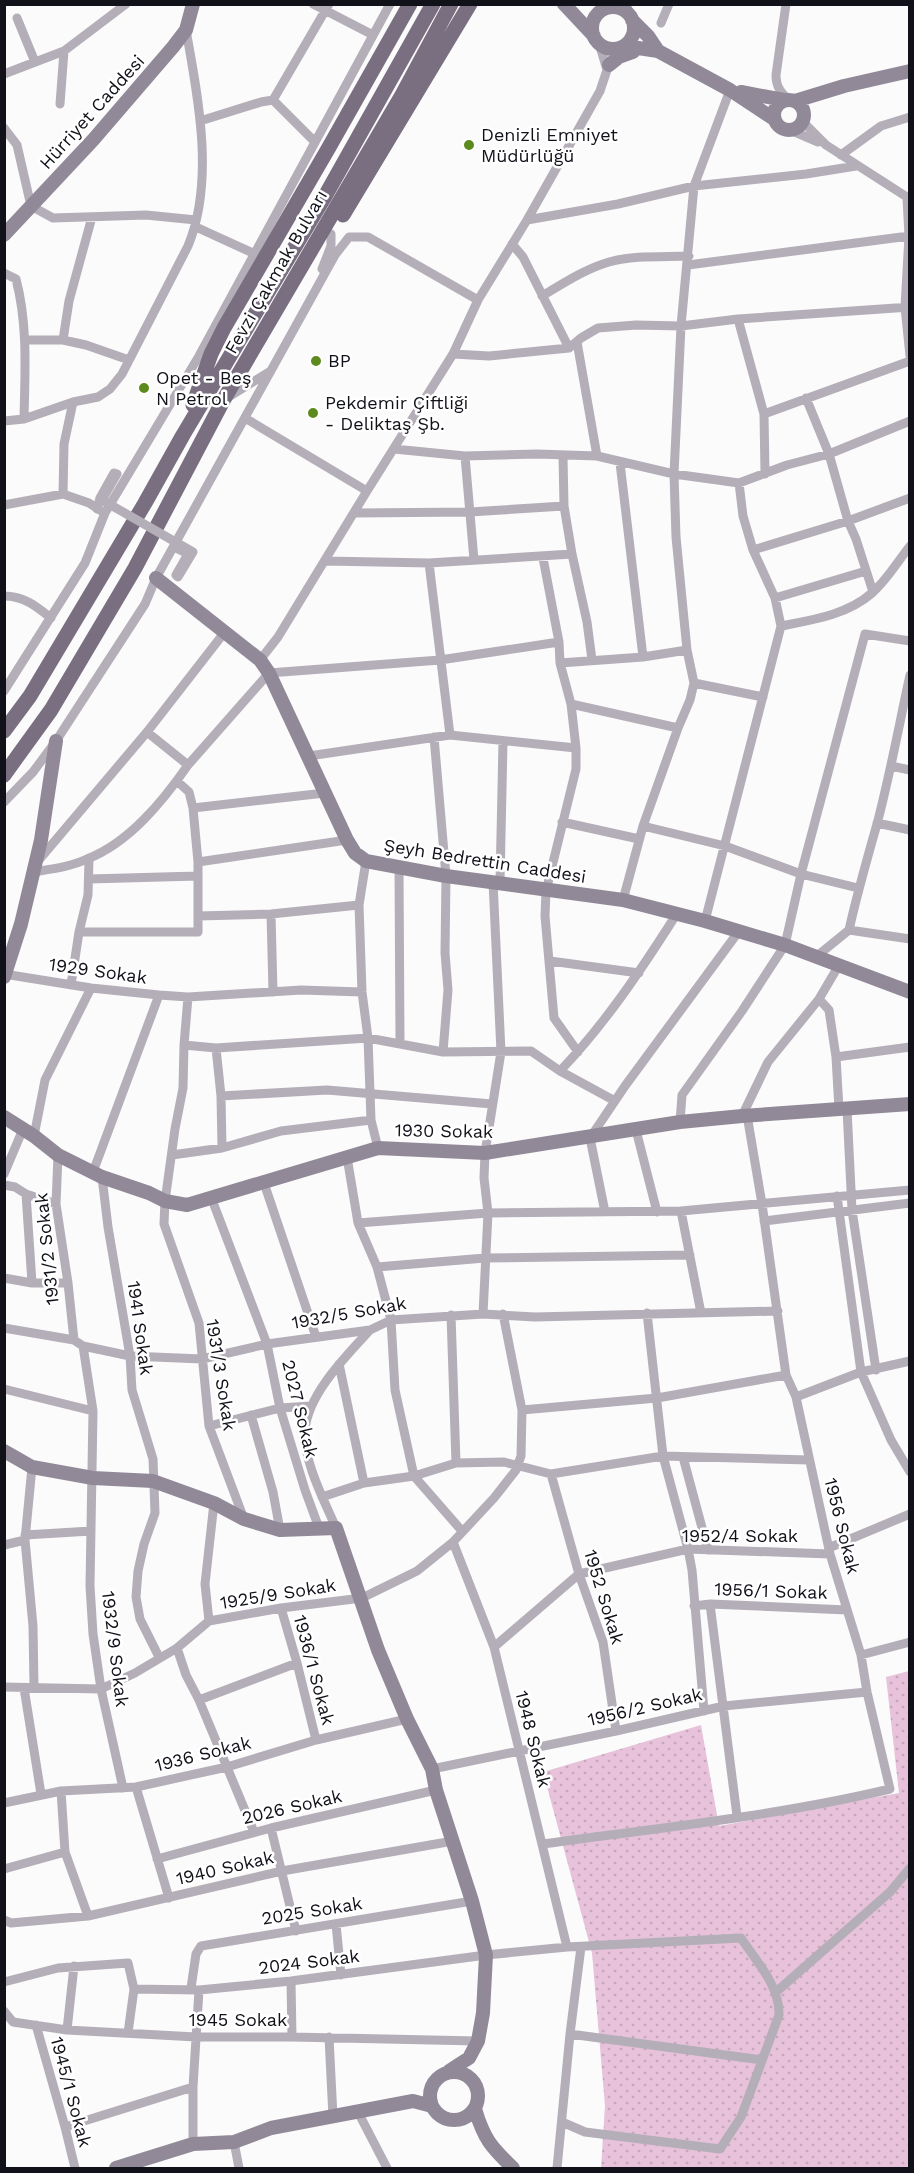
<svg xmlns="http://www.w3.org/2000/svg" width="914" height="2173" font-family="'Work Sans',sans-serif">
	<defs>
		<pattern id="grass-dots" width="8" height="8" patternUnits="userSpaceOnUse" patternTransform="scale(1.5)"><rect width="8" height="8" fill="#e7c2da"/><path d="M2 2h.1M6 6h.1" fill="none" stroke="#c5a6ba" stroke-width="1.8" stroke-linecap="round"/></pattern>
	</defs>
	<rect width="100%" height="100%" fill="#fbfbfb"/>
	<path fill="url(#grass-dots)" d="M909 1671V2168H601L605 2106 592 1953 543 1772 701 1725 719 1826 899 1793 886 1677Z"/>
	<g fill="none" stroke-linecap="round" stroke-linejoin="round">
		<path stroke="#b4aeb8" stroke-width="9" d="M313 4 373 35
			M626 4 630 15
			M786 4 776 75C776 87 781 93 789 100
			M605 9 606 4
			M17 18 35 62
			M661 23 669 4
			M599 43 607 70
			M4 74 64 51 126 4
			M273 100 315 142
			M60 104 64 51
			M200 121 261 102 273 100 329 4
			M802 121 826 145 910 199
			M4 128 17 145 31 206 53 218 146 215 196 220
			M790 130 818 142
			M841 155 881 126 910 117
			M907 198 909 236 905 307 910 356
			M527 220 618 204 694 186 806 174 856 166
			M196 227 255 254
			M512 244 523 257 569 348
			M688 265 909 236
			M322 269 331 246V234
			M4 273 16 279C28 325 25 371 24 419
			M542 296C564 283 585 269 609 262 634 255 663 257 689 256
			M738 319 910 307
			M25 340H63L86 345 129 360
			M63 340 69 301 92 217
			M577 342 597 456
			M453 354 489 356 569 348 581 338 598 328 636 325 681 326 738 319 764 414 765 474
			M227 398 269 372
			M806 398 829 454 848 521 856 539 873 592
			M764 414 910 361
			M245 418 367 491
			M4 421 24 419 73 402 98 397 110 389 122 374 188 246C215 181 198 97 186 30
			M394 449 465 456 537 454 597 456 674 474 739 483 787 465 829 454 910 421
			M465 456 474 560
			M620 463 643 657
			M63 494 64 444 73 402
			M4 505 63 494 89 503 103 512
			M355 513 470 512 564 506
			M753 550 848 521 910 498
			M572 554 587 622 592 660
			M543 558 559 642 560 663 571 704 576 748V769L546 891 545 916 554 1018 578 1052
			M326 561 429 563 572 554 564 506 563 456
			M429 563 450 735
			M4 596C24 596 36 606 51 618
			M775 598 866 571
			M781 626C812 620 847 615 872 593 887 580 898 561 910 546
			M260 660 278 637 367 491 453 354 478 300 527 220 600 91 607 70 618 48
			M560 663 643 657 687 650
			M694 683 763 697
			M4 691 85 563 105 513 199 356 390 4
			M571 704 678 728
			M147 732 188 765
			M434 737 446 876 445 953 448 990 443 1052
			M309 756 450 735 576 748
			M891 766 910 770
			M4 802 33 772 56 741 145 604 156 578 335 255 349 237H368L478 300
			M193 808 325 793
			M562 822 639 839
			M877 823 910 830
			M643 826 725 846 801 874 858 888
			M38 861 147 732 224 633
			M366 861 359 905 362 992 368 1038 371 1120 378 1148
			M198 862 347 840
			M399 867 400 1044
			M33 872C52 869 70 867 87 859 129 843 163 801 188 765L269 673 440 660 559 642
			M89 879 198 876
			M500 882 503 742
			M623 900 643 826 678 728 690 700 694 683 687 650 676 537 674 474 681 326 694 186 730 90
			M271 914 273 992
			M198 916 271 914 359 905
			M705 921 781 626 775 598 753 550 743 516 739 483
			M849 930 910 939
			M79 932H198V862L193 808 189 792 177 781
			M817 956 849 930C857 894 867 859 877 824 890 775 899 725 910 675
			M550 961 639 973
			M4 974 91 988 159 995 188 997 301 990 362 992
			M71 985 79 932 88 895 89 859
			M188 997 184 1045 183 1088 175 1129 165 1201 164 1224 199 1323 209 1426 244 1519
			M819 999 829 1010 836 1057 839 1109
			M184 1045 216 1048 368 1038 443 1052 531 1051 560 1071 615 1101
			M216 1048 221 1096 222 1148
			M836 1057 910 1047
			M560 1071C605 1024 641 970 676 915
			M221 1096 327 1090 492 1104
			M847 1109 852 1210 876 1370
			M742 1116 768 1062 819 999 839 965
			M680 1122 682 1095 742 1011 785 945 801 874 865 634 910 641
			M636 1130 657 1212
			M34 1136 45 1080 91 988
			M58 1155 56 1204 68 1283 74 1340
			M172 1155 222 1148 281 1131 371 1120
			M347 1157 358 1223 377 1267 391 1320 395 1390 414 1476 462 1531
			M93 1172 159 995
			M4 1174 23 1129
			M102 1177 108 1227 130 1356 132 1390 153 1459 155 1513 144 1544 138 1571 136 1597 140 1619 159 1657
			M264 1183 316 1337
			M4 1185 15 1187 26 1194 32 1283
			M26 1194 56 1204
			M837 1196 861 1372 891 1440 910 1472
			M211 1197 267 1344 280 1408 305 1490 319 1528
			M681 1211 701 1313
			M605 1212 590 1138 625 1086 739 931
			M764 1221 910 1203
			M358 1223 488 1213 681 1211 910 1190
			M377 1267 485 1258 690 1255
			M4 1278 32 1283H68
			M647 1313 663 1456 688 1549 692 1570 704 1711
			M483 1314 488 1213 484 1178 485 1153 501 1052 493 882
			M451 1315 456 1463
			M4 1328 74 1340 83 1346 130 1356 202 1359 267 1344 370 1330 391 1320 483 1314 535 1317 778 1311
			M83 1346 93 1411 90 1586 93 1634 101 1689 123 1788
			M339 1364 364 1483
			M4 1389 93 1411
			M796 1397 861 1372 910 1361
			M522 1410 657 1398 786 1375
			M251 1415 273 1492 280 1530
			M209 1426 280 1408 311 1406
			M683 1457 708 1550
			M32 1467 25 1540 33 1626 34 1686
			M551 1474 579 1574 603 1642 616 1731
			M322 1497 364 1483 414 1476 456 1463 504 1462 551 1474 663 1456 809 1460
			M336 1528C324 1500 303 1461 305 1430 308 1394 346 1356 370 1330
			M25 1535 91 1531
			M453 1542 494 1647 567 1947
			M4 1545 25 1540
			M831 1547 910 1514
			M710 1604 737 1816
			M694 1606 710 1604 847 1610
			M281 1608 297 1663 316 1740
			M209 1621 205 1584 214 1503
			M494 1647 579 1574 688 1549 830 1554
			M177 1648 186 1675 199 1700 254 1832
			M861 1655 910 1642
			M4 1687 101 1689 135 1673 177 1648 209 1621 281 1608 362 1598 417 1571 453 1542 494 1498 516 1470 521 1456 522 1410 503 1314
			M24 1688 41 1794
			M199 1700 297 1663
			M432 1769 616 1731 724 1706 867 1692
			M136 1787 169 1898
			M61 1791 65 1852 88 1916
			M4 1803 61 1791 136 1787 227 1767 316 1740 407 1719
			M271 1828 296 1931
			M542 1844C658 1828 777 1816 890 1789L867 1692 861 1655 830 1554 796 1397 786 1375 762 1204 747 1115
			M157 1859 271 1828 436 1790
			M4 1869 65 1852
			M4 1920 11 1923 88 1916 282 1871 453 1841
			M336 1924 341 1975
			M291 1981 292 2037
			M4 1982 58 1968 128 1963 134 1989 128 2033
			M191 1988 196 1954 201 1946 472 1901
			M134 1989 199 1990 291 1981 486 1955 567 1947 741 1938C756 1961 780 1986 779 2015L741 2117 720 2149 585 2132 562 2122
			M776 1992 890 1892 910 1868
			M4 2011 13 2022 67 2030 196 2037H292L478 2041
			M36 2025 65 2127 75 2168
			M67 2030 74 1966
			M570 2034 762 2060
			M329 2037 333 2117
			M358 2112 387 2168
			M65 2127 193 2087
			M234 2142 239 2168
			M193 2144V2087L199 1990
			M557 2168 570 2034 581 1947"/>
		<path stroke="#918998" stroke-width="14" d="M564 4 594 36
			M592 28a21 21 0 1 1 42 0a21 21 0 1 1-42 0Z
			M632 20 648 36 658 51
			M625 46 658 51 730 90 774 119
			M609 65 619 57 633 52
			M741 92 784 100
			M774 115a15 15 0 1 1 30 0a15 15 0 1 1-30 0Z
			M795 101 844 86 910 71
			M4 235 93 140 173 47 186 30 193 4
			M156 578 260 660 269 673 347 840 355 853 366 861 446 876 623 900 705 921 785 945 910 992
			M4 977 21 924 41 840 56 741
			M4 1117 34 1136 58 1155 102 1177 149 1193 165 1201 187 1205 378 1148 485 1153 680 1122 742 1116 910 1104
			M4 1451 32 1467 93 1478 153 1481 214 1503 244 1519 280 1530 336 1528 378 1650 407 1719 432 1769 436 1790 472 1901 486 1955 483 2013 478 2041 469 2058 449 2071
			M430 2096a24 24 0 1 1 48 0a24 24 0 1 1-48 0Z
			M475 2109C484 2139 491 2147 513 2168
			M116 2168 193 2144 234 2142 271 2128 413 2101 432 2106"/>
		<path stroke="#796f81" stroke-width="15" d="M343 215 470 4
			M193 405 211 354 224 328 328 149 410 4
			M4 731 30 696 145 503 183 435 324 198 433 4
			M4 775 51 710 135 568 224 399 402 95 451 4"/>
		<path stroke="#b4aeb8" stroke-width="9" d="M97 509 100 498 114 473 117 474 102 500 193 552 178 577 176 575 188 554 174 547"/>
	</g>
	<g fill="#5d8a1c" stroke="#fff" stroke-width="2">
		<circle cx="469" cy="145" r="6"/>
		<circle cx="316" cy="361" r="6"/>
		<circle cx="144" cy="388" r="6"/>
		<circle cx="313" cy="413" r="6"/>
	</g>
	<g text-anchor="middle" stroke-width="5" stroke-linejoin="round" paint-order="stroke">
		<g font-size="18" fill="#101119" stroke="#fff">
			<text transform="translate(92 112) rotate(-48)" y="6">Hürriyet Caddesi</text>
			<text transform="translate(276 272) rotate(-60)" y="6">Fevzi Çakmak Bulvarı</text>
			<text transform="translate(485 861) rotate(9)" y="6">Şeyh Bedrettin Caddesi</text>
			<text transform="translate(98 971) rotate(8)" y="6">1929 Sokak</text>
			<text transform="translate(444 1131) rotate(1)" y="6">1930 Sokak</text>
			<text transform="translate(47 1249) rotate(-96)" y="6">1931/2 Sokak</text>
			<text transform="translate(349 1313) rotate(-10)" y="6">1932/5 Sokak</text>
			<text transform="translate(140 1328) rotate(82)" y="6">1941 Sokak</text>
			<text transform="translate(221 1375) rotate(81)" y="6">1931/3 Sokak</text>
			<text transform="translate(300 1409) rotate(76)" y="6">2027 Sokak</text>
			<text transform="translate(842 1526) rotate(76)" y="6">1956 Sokak</text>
			<text x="740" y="1542">1952/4 Sokak</text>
			<text transform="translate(771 1591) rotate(2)" y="6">1956/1 Sokak</text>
			<text transform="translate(278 1594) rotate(-9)" y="6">1925/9 Sokak</text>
			<text transform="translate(604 1597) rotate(73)" y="6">1952 Sokak</text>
			<text transform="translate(115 1649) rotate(83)" y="6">1932/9 Sokak</text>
			<text transform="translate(314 1670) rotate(75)" y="6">1936/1 Sokak</text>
			<text transform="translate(645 1707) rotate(-13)" y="6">1956/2 Sokak</text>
			<text transform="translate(533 1739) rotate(76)" y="6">1948 Sokak</text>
			<text transform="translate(203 1754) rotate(-14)" y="6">1936 Sokak</text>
			<text transform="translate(292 1807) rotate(-13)" y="6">2026 Sokak</text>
			<text transform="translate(225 1868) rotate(-13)" y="6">1940 Sokak</text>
			<text transform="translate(312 1911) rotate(-9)" y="6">2025 Sokak</text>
			<text transform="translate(309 1962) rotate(-7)" y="6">2024 Sokak</text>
			<text x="238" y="2026">1945 Sokak</text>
			<text transform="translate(71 2092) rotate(75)" y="6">1945/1 Sokak</text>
		</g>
		<g font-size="18" fill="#101119" stroke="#fff" text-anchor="start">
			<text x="481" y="141">Denizli Emniyet<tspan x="481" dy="21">Müdürlüğü</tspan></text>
			<text x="328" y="367">BP</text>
			<text x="156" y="384">Opet - Beş<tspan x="156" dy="21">N Petrol</tspan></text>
			<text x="325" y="409">Pekdemir Çiftliği<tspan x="325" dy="21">- Deliktaş Şb.</tspan></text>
		</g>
	</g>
	<rect width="914" height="2173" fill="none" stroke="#101119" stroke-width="12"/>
</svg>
